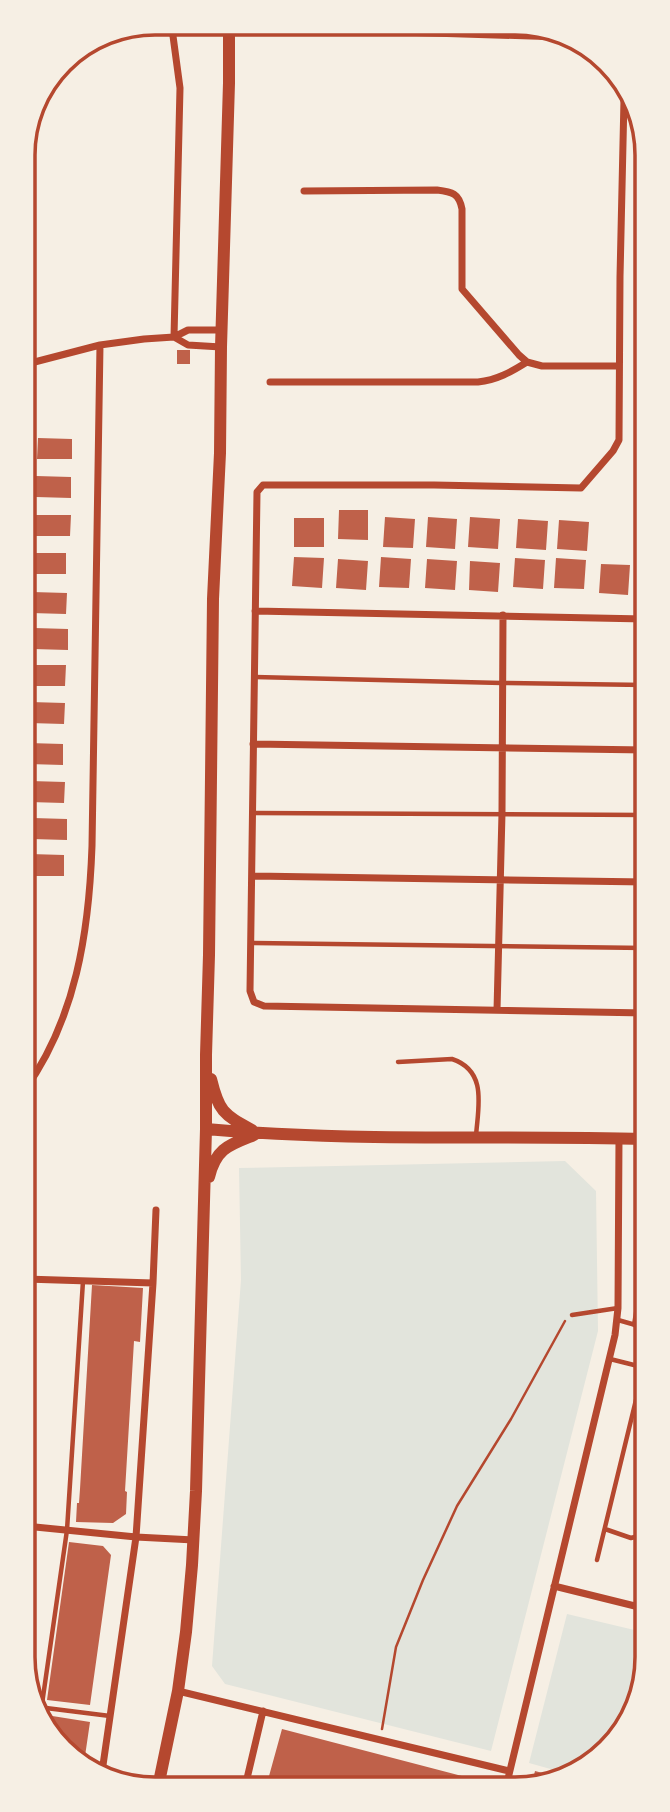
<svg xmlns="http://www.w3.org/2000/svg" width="670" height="1812" font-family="Poppins,sans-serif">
	<rect width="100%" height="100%" fill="#f6efe4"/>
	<path fill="#e2e4dc" d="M565 1161 596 1191 598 1331 491 1751 225 1684 212 1666 241 1280 239 1168Z
		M567 1614 647 1633V1665L615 1744 565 1773 529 1763Z"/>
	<path fill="#bf614a" d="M177 350H190V364H177Z
		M38 438 72 439V459H37Z
		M36 476 71 477V498L36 497Z
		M339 510H368V540L338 539Z
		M36 515H71L70 536H35Z
		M385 517 415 519 413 548 383 547Z
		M428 517 457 519 455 549 426 547Z
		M470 517 500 519 498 549 468 547Z
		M294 518H324V547H294Z
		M518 519 548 521 546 550 516 548Z
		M559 520 589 522 587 551 557 549Z
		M32 553H66V574H31Z
		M294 557 324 558 322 588 292 586Z
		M381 557 411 559 409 588 379 587Z
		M515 558 545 560 543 589 513 587Z
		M556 558 586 560 584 589 554 588Z
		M338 559 368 561 366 590 336 588Z
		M427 559 457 561 455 590 425 588Z
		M470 561 500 563 498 592 469 590Z
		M601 564 630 565 628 595 599 593Z
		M32 592 67 593 66 614 31 613Z
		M34 628 68 629V650L33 649Z
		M31 665H66L65 686H30Z
		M30 702 65 703 64 724 29 723Z
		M28 743 63 744V765L28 764Z
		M30 781 65 782 64 803 29 802Z
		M33 818 67 819V840L32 839Z
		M30 854 64 855V876H29Z
		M92 1285 143 1288 140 1342 134 1341 125 1491 127 1492 126 1514 113 1523 76 1522 77 1503H79L80 1489Z
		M69 1542 103 1546 111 1555 90 1705 47 1700Z
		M46 1715 90 1722 84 1763 62 1751 45 1720Z
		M282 1729 481 1781 483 1787H340L307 1778 304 1787H266Z
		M535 1771 558 1777 541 1787H531Z"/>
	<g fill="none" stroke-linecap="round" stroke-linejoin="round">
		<path stroke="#b5482f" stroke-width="2.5" d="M382 1729 396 1647 423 1580 457 1506 511 1419 565 1321"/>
		<path stroke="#b5482f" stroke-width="4.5" d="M255 677 502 683 645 685
			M252 813 646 815
			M251 943 646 948
			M398 1062 452 1059C488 1071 478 1107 476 1136
			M572 1315 618 1308
			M618 1320 646 1328
			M634 1325 646 1252
			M610 1359 646 1368
			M605 1529 631 1538 638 1536 642 1528 647 1508
			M597 1560 644 1367
			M38 1707 110 1716
			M41 1711 67 1530 83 1281"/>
		<path stroke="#b5482f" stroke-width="7" d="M168 23 173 36 180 88 174 337
			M293 24 299 29H305L561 37 568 40
			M581 47C600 61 616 77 624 99L620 277 619 440 613 451 581 488 434 485H263L257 492 250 991 254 1002 264 1006 646 1013
			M304 191 437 190C452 192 459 193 462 209V289L519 355 527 362 542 366H619
			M174 337 188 345 221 347
			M23 365 100 345 144 339 174 337 188 330H222
			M270 382H478C497 380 511 372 527 362
			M255 611 645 619
			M253 744 646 750
			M252 876 646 882
			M497 1010 502 813 503 615
			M24 1091C76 1019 89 932 92 846L100 345
			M25 1279 153 1283
			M25 1526 136 1537 194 1540
			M554 1586 647 1609
			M178 1691 509 1771
			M102 1772 136 1537 153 1283 156 1210
			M245 1787 263 1711
			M506 1787 615 1335 618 1308 619 1138"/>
		<path stroke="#b5482f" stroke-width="12" d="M211 1079C219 1112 223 1114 252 1130
			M206 1129C352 1142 500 1135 646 1139
			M209 1177C216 1148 229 1145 254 1135
			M158 1787 178 1691 186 1632 192 1565 196 1491 206 1129V1055L209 955 213 599 220 453 221 347 229 83V23"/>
	</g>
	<path d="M0 0H670V1812H0ZM155 35H515A120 120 0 0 1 635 155V1657A120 120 0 0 1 515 1777H155A120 120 0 0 1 35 1657V155A120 120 0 0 1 155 35Z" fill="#f6efe4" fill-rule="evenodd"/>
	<path fill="none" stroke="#b5482f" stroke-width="3.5" d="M155 35H515A120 120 0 0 1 635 155V1657A120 120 0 0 1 515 1777H155A120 120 0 0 1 35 1657V155A120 120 0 0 1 155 35Z"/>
</svg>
